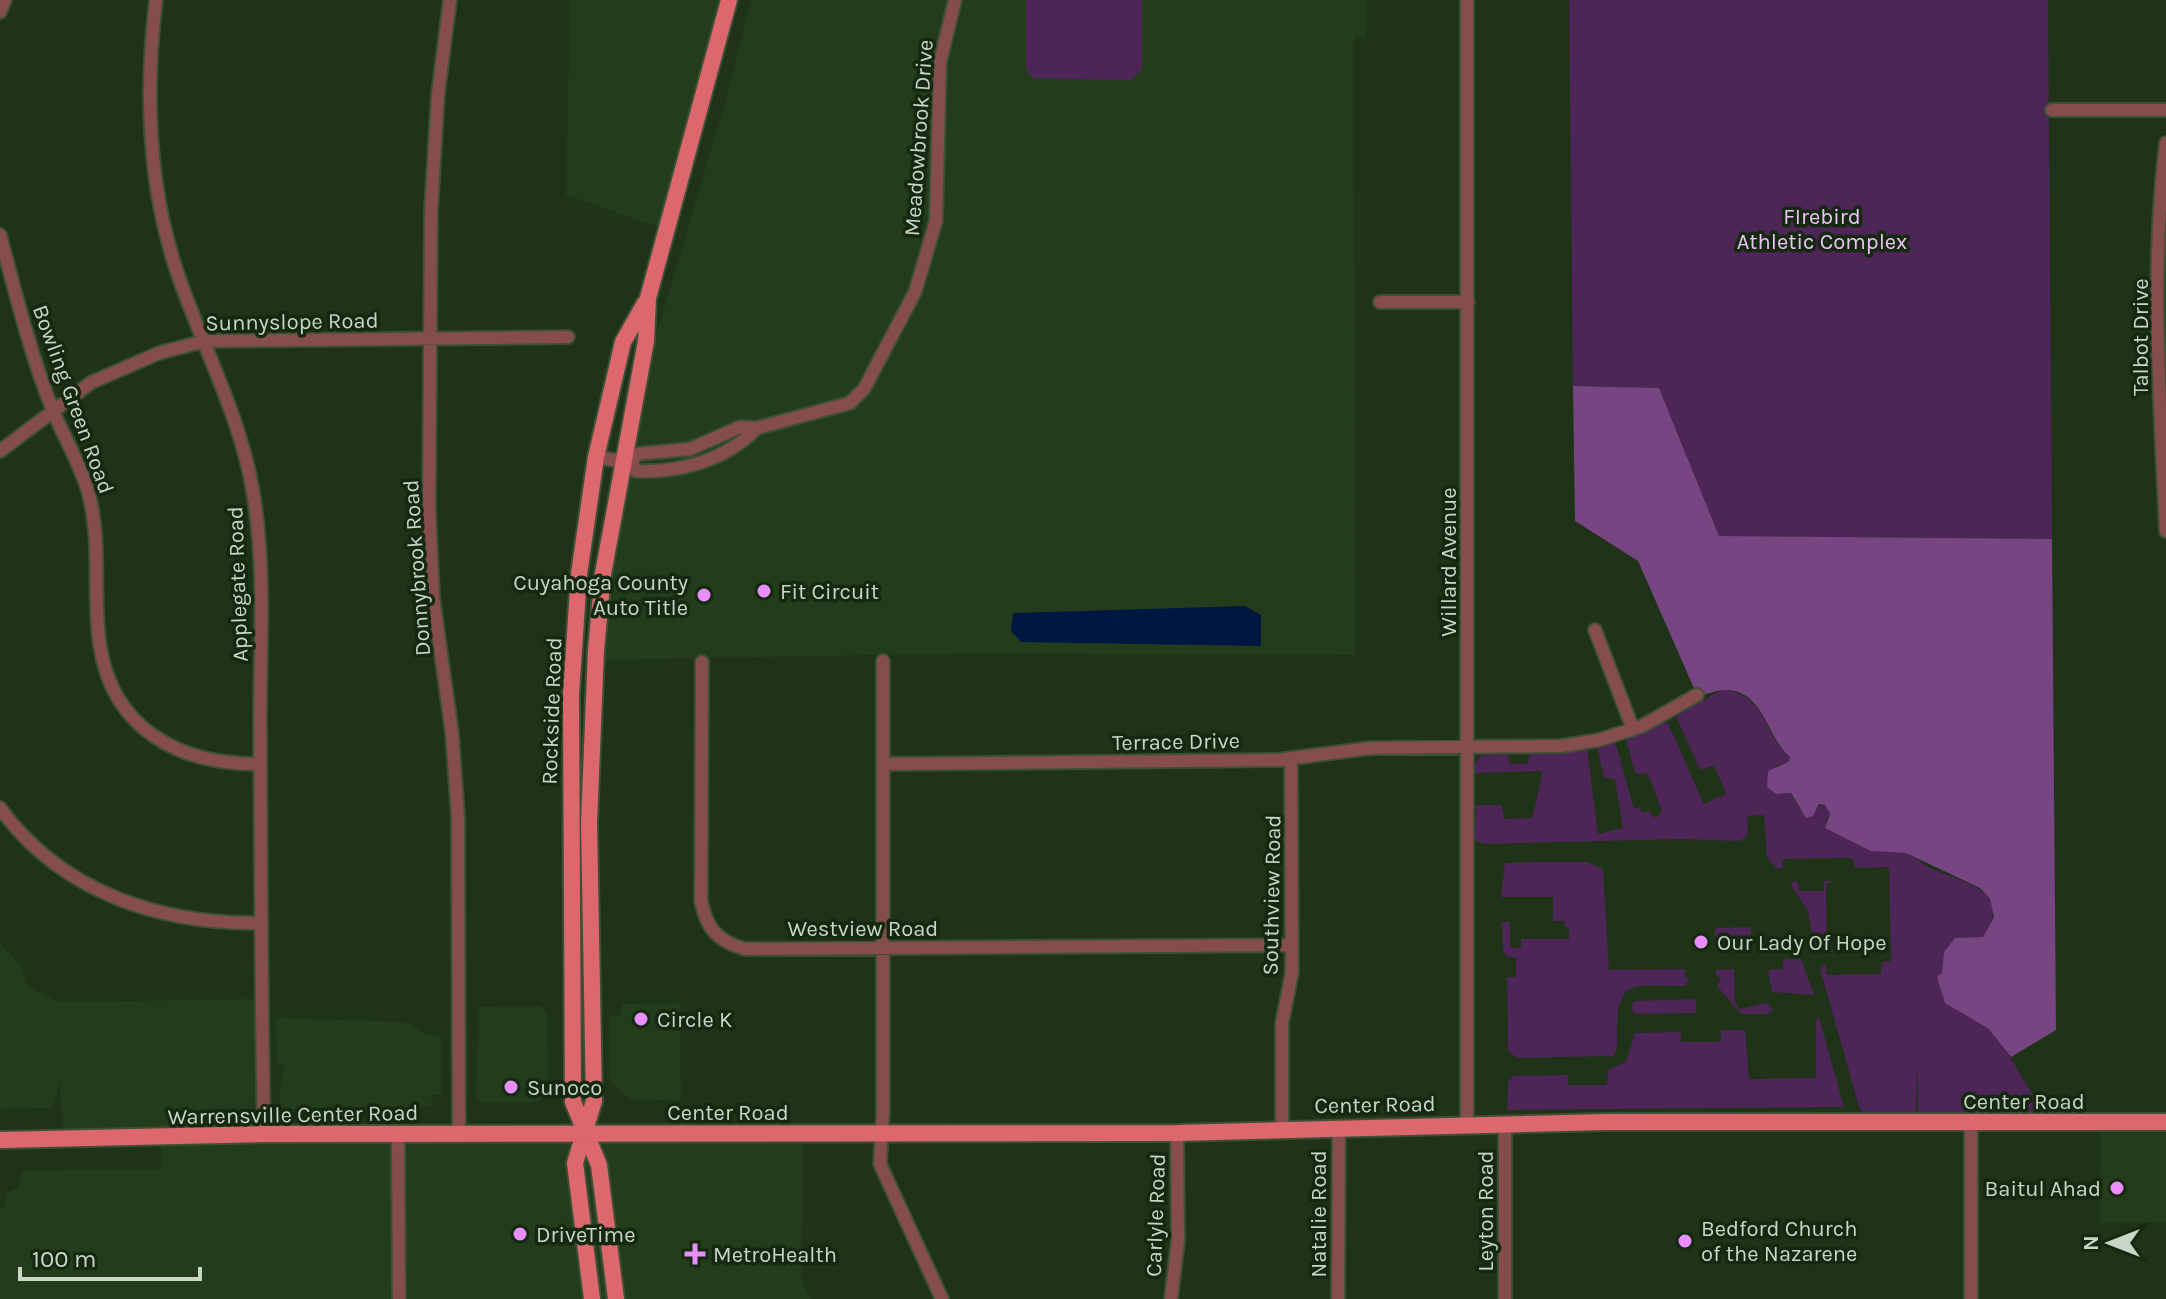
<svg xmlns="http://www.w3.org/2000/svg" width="2166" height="1299" font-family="Karla,sans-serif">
	<rect width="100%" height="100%" fill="#1e3318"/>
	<path fill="#233d1c" d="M570 0H729L668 230 566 195Z
		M751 0H1366V36H1354L1355 655 985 653 602 660 608 583 651 354 730 85Z
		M0 943 21 966 27 985 58 1002 261 999 264 1134 803 1135 802 1282 811 1299H0V1209L4 1208 6 1193 18 1188 22 1171 162 1169 161 1138 63 1140 60 1081 52 1108 0 1109Z
		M680 1003 681 1101 629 1099 610 1080 609 1016 621 1015 622 1004Z
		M540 1006 547 1013 548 1088 542 1090 539 1102 482 1103 476 1096 479 1007Z
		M276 1018 408 1022 424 1034 441 1036V1095H432L431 1107 283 1109 279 1098 284 1064 277 1063Z
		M2166 1122V1222L2100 1223 2101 1123Z"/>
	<path fill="#4e2557" d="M1026 0H1142V69L1131 80 1032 78 1026 69Z
		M1569 0H2048L2052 539 1719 536 1659 388 1573 386Z
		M1723 689C1769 696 1761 734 1790 757L1788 762 1775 766 1800 810 1825 805 1830 814 1825 822C1839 831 1853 843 1868 849 1878 854 1889 849 1899 851 1911 853 1921 863 1932 869 1964 883 2014 890 1983 937L1955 938 1944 952 1942 973 1963 1014 1989 1028 2004 1047 2043 1112 1918 1113 1917 1061 1916 1113 1869 1114 1860 1110 1820 969 1825 964 1827 975 1881 974 1882 962 1891 961 1889 867 1855 868 1852 858 1783 859 1782 869 1777 868 1767 858 1764 815 1747 816 1748 835 1740 841 1680 839 1484 844 1475 840 1476 805H1501L1505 819 1532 818C1534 814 1542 775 1542 771L1475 773V764L1481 756 1507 754 1510 764H1528L1530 754 1587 748 1598 834 1623 828 1615 779 1604 778 1597 746 1615 741 1634 809 1640 807 1642 813 1649 811 1653 817H1658L1662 811 1648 774 1635 773 1626 738 1667 721 1704 804 1726 794 1714 765 1700 770 1676 716Z
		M1536 862H1587L1603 869 1609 970 1685 969V978H1690L1685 986C1638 987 1617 974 1617 1031 1617 1041 1619 1048 1613 1056L1517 1058 1508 1051 1507 977H1516V957H1507L1503 950 1502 922H1510V948H1521V939H1569V928L1565 927 1564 921H1553V897H1501L1505 863Z
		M1793 881 1798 882 1799 891H1823L1824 881H1835L1826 884V889L1827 949 1836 952 1815 950 1808 911 1791 885Z
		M1751 927V936L1715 937V928Z
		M1783 959H1801L1814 995 1772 992 1768 970 1783 969Z
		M1734 969 1735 1003 1740 1009 1767 1003 1773 1009 1768 1014H1741L1717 986 1721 977 1716 976V970Z
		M1696 999V1013L1636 1014 1631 1009 1634 1001Z
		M1819 1017 1844 1107 1507 1110 1508 1082 1513 1076 1568 1075V1085H1607L1608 1070 1626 1062 1635 1033 1681 1032V1042H1716L1721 1041V1030H1745L1749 1079 1816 1078V1020Z"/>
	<path fill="#764582" d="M1573 386 1659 388 1719 536 2052 539 2056 1030 2011 1057 1989 1029 1945 1003 1937 977 1942 973 1944 952 1955 938 1983 937 1994 917 1990 899 1980 888 1906 853 1871 851 1825 828 1830 814 1825 805 1819 804 1813 816 1806 818 1791 793 1776 794 1767 787 1768 771 1788 762 1790 757C1767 738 1764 692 1728 690 1717 689 1708 695 1697 695L1638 561 1575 521Z"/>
	<path fill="#001742" d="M1245 606 1261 615V646L1021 642 1011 631 1013 613Z"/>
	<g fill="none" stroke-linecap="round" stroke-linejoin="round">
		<defs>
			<path id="minor" d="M156 0C145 90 148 183 176 269 201 344 240 414 253 492 266 567 260 647 260 722 261 860 261 997 264 1134
				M450 0 438 94 431 211 429 509 433 597 452 733 458 817 459 1134
				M1467 0V1124
				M0 12 5 0
				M2052 110H2166
				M2166 143C2150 270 2160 402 2166 531
				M0 235C16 295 30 353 53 411 65 439 81 465 89 495 102 545 92 596 100 646 113 731 182 765 260 764
				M1380 302H1468
				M757 428C726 460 680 473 636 471L631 463 637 454 690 449 740 427 757 428 850 403 864 389 915 292 936 221 940 62 955 0
				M0 451 92 382 159 353 205 341 568 337
				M596 457 631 463
				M1595 630 1633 729
				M883 661V1113L880 1164 942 1299
				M702 662 701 901C707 929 717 941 745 949L1292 945
				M883 764 1277 760 1371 748 1561 746 1599 740 1642 726 1697 695
				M0 808C61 892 159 924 259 923
				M1505 1124V1299
				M1282 1127V1023L1292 972 1291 759
				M398 1134 399 1299
				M1171 1299 1178 1240 1177 1133
				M1338 1299 1339 1128
				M1971 1299V1124"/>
			<path id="major" d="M0 1140 264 1134 1177 1133 1606 1122H2166
				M592 1299 575 1163 594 1101 589 823 596 650 603 574 646 341 648 298 729 0
				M616 1299 599 1165 573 1102 571 694 579 574 596 457 623 342 645 303"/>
		</defs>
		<use href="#minor" stroke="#3d5037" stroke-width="16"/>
		<use href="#major" stroke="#3d5037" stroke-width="20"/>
		<use href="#minor" stroke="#864d4e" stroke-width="12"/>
		<use href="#major" stroke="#dc686d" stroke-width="16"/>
	</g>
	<g fill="#e88eff" stroke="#14290f" stroke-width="3">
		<circle cx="764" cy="591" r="8"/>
		<circle cx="704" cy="595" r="8"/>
		<circle cx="1701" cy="942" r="8"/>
		<circle cx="641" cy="1019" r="8"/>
		<circle cx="511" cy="1087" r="8"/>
		<circle cx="2117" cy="1188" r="8"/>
		<circle cx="520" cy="1234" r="8"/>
		<circle cx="1685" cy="1241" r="8"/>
		<path d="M691 1242h8v8h8v8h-8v8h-8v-8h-8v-8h8z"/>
	</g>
	<g text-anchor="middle" stroke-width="7" stroke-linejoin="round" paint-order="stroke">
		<g font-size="22" fill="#c9d6c6" stroke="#14290f">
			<text transform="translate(918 138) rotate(-86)" y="8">Meadowbrook Drive</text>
			<text transform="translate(292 321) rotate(-1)" y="8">Sunnyslope Road</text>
			<text transform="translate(2140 337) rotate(-90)" y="8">Talbot Drive</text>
			<text transform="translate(74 399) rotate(70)" y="8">Bowling Green Road</text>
			<text transform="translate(1448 562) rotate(-90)" y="8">Willard Avenue</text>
			<text transform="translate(416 568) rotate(-94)" y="8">Donnybrook Road</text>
			<text transform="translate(237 584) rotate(-92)" y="8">Applegate Road</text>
			<text transform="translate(551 711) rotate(-88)" y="8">Rockside Road</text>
			<text transform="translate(1176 741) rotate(-1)" y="8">Terrace Drive</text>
			<text transform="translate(1271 895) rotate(-89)" y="8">Southview Road</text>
			<text x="863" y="936">Westview Road</text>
			<text x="2024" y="1109">Center Road</text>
			<text transform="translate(1375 1104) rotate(-1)" y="8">Center Road</text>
			<text x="728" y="1120">Center Road</text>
			<text transform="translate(293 1114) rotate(-1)" y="8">Warrensville Center Road</text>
			<text transform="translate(1485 1211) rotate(-90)" y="8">Leyton Road</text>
			<text transform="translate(1318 1214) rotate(-90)" y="8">Natalie Road</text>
			<text transform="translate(1155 1215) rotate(-88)" y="8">Carlyle Road</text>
		</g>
		<g font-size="22" fill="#ecc2f7" stroke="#14290f">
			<text x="1822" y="224">FIrebird<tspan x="1822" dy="25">Athletic Complex</tspan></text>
		</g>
		<g font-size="22" fill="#c9d6c6" stroke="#14290f" text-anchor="start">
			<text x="688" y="590" text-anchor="end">Cuyahoga County<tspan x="688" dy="25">Auto Title</tspan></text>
			<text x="780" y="599">Fit Circuit</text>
			<text x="1717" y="950">Our Lady Of Hope</text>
			<text x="657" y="1027">Circle K</text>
			<text x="527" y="1095">Sunoco</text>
			<text x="2101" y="1196" text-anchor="end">Baitul Ahad</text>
			<text x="1701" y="1236">Bedford Church<tspan x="1701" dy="25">of the Nazarene</tspan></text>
			<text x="536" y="1242">DriveTime</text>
			<text x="713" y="1262">MetroHealth</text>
		</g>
	</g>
	<g transform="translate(2110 1243) rotate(270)" stroke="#14290f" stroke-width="6" paint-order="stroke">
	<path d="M0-6L14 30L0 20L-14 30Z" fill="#c9d6c6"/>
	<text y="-12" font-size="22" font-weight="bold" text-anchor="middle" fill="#c9d6c6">N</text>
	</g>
	<path d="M20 1267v12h180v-12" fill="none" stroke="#c9d6c6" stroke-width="4"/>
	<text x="32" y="1267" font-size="24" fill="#c9d6c6" stroke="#14290f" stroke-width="6" paint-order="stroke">100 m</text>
</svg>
